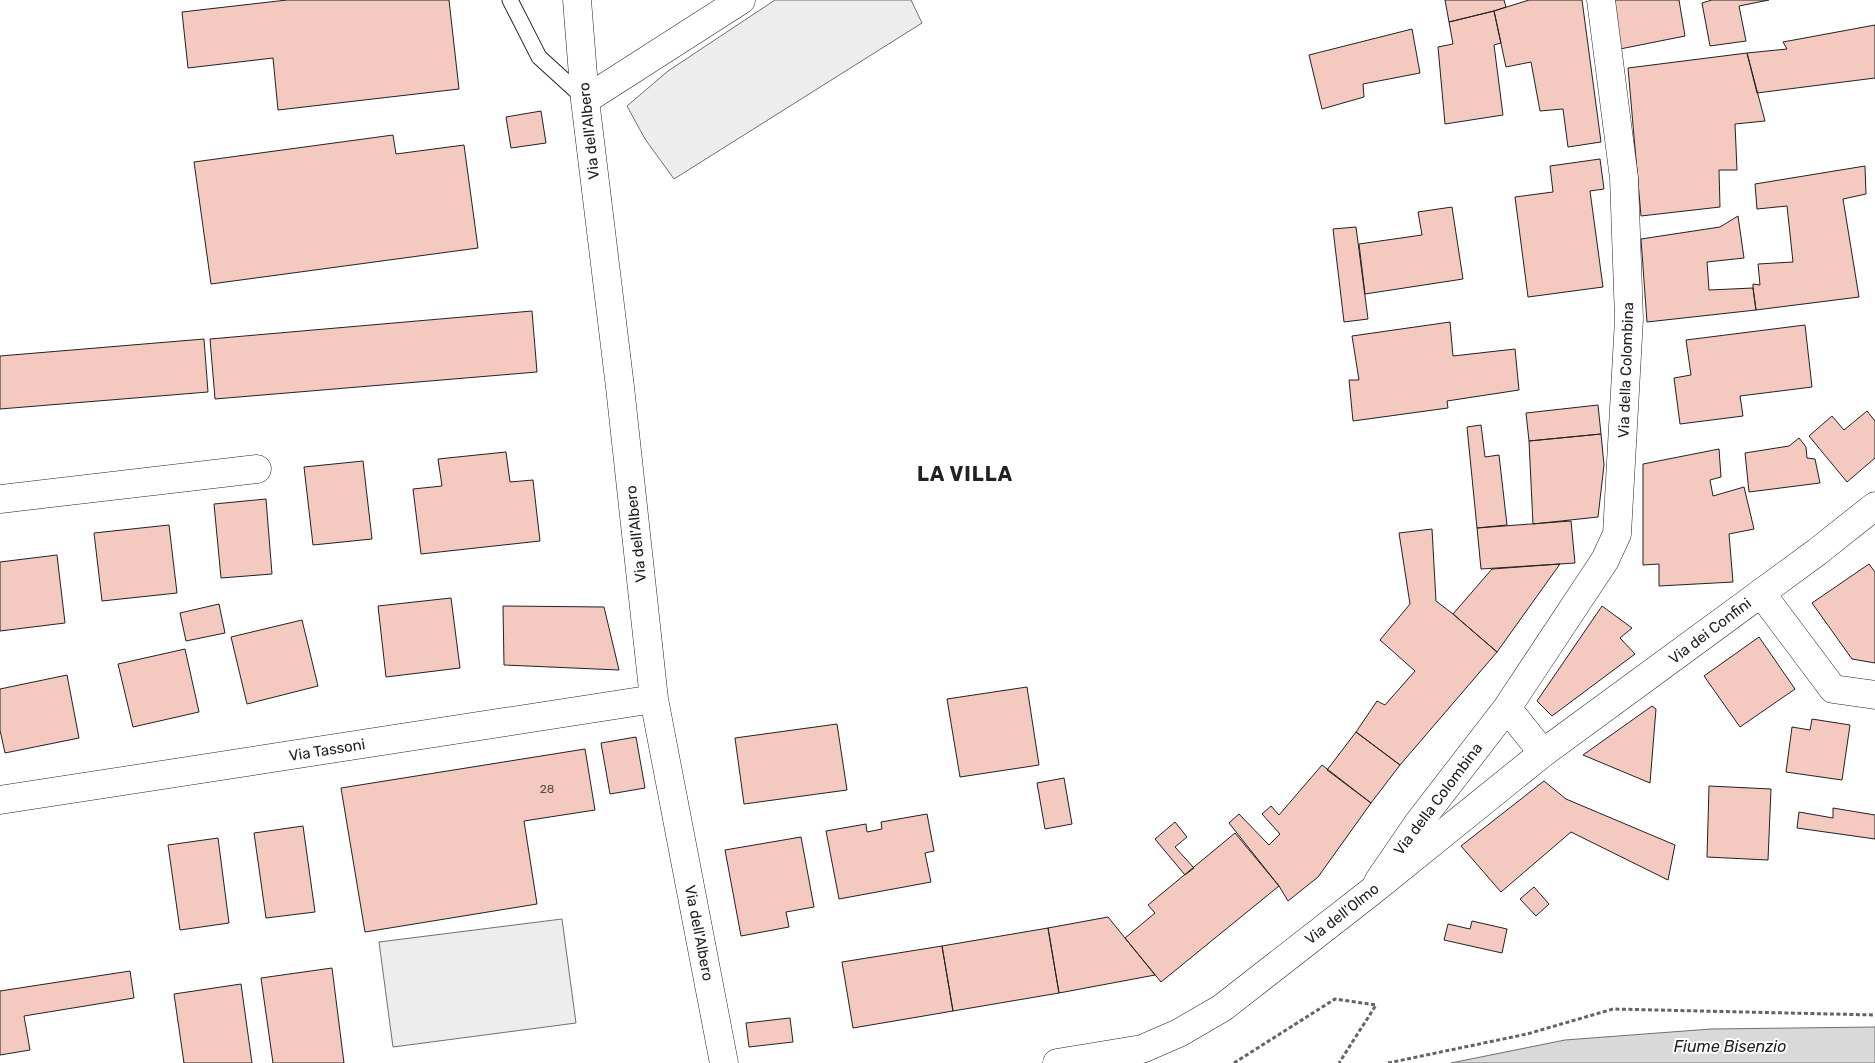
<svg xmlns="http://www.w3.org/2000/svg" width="1875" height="1063" font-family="Rubik,sans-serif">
	<rect width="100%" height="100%" fill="#fff"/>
	<path fill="#ededed" stroke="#6f6f6f" d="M775 0H911L922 23 674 179 645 139 627 106 668 71Z
		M562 919 576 1023 393 1047 379 942Z"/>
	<path fill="#d9d9d9" stroke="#6f6f6f" d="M1875 1027V1063H1451L1565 1040 1711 1029Z"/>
	<path fill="#f3c9c0" stroke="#222" d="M287 0H449L459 89 278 110 273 58 188 68 182 12Z
		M1445 0H1504L1506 7 1494 11 1449 22Z
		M1529 0H1582L1601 142 1568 147 1563 109 1540 111 1531 62 1506 67 1494 11Z
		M1609 0H1679L1685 36 1615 50Z
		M1712 0H1769L1739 6 1746 41 1710 46 1702 3Z
		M1494 11 1501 43 1494 45 1503 115 1445 124 1438 47 1453 44 1449 22Z
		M1875 25V78L1757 93 1747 53 1787 49 1783 42Z
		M1412 29 1420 73 1363 84 1364 97 1322 109 1309 55Z
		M1747 53 1765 121 1735 124 1737 170H1719L1720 207 1641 216 1628 68Z
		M541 111 546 143 511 148 506 117Z
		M393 135 396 154 464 145 478 248 211 284 194 162Z
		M1600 159 1604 189 1590 191 1603 287 1528 297 1515 197 1553 192 1550 166Z
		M1865 166 1866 194 1843 199 1859 297 1756 310 1753 288V284L1760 285 1758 264 1793 262 1787 206 1757 209 1755 184Z
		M1452 207 1463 279 1365 294 1359 244 1422 235 1418 212Z
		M1738 216 1744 258 1707 262 1709 290 1753 288 1756 310 1647 322 1641 239 1720 227Z
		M1356 227 1368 319 1344 322 1333 229Z
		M532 311 537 372 215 399 210 339Z
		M1450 322 1453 356 1515 349 1519 390 1447 401 1448 408 1353 421 1349 380H1359L1352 336Z
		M1805 325 1812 387 1740 396 1743 416 1680 424 1674 378 1691 375 1686 340Z
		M204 339 208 392 0 409V356Z
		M1598 405 1601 434 1529 441 1526 413Z
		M1867 411 1875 421V458L1847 482 1809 436 1832 416 1844 430Z
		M1481 425 1485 457 1499 455 1507 525 1477 528 1467 427Z
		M1601 434 1604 465 1598 517 1533 524 1529 441Z
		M1799 438 1806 447 1807 458 1815 459 1820 483 1749 492 1745 453 1789 446Z
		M1719 449 1721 477 1710 480 1713 496 1744 487 1754 529 1729 534 1733 582 1659 586V564L1643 565V464Z
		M506 452 510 482 533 480 540 541 421 554 413 489 442 486 438 459Z
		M363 461 372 539 313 545 304 467Z
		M266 499 272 574 221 578 214 504Z
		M1571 521 1575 563 1481 569 1477 528Z
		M169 525 177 593 102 601 94 533Z
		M1432 529 1436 601 1453 614 1497 652 1400 765 1356 732 1377 701 1385 705 1415 671 1380 640 1410 604 1399 533Z
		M57 555 65 623 0 631V562Z
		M1560 564 1497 652 1453 614 1492 569Z
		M1869 564 1875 572V663L1852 659 1812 603Z
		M451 598 460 668 386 677 378 606Z
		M219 604 225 633 186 641 180 613Z
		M503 606 604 607 619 670 504 665Z
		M1602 606 1632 628 1620 638 1635 654 1552 716 1537 701Z
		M302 620 318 686 247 704 231 637Z
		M1759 637 1795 689 1740 727 1704 676Z
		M185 649 199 712 133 727 118 664Z
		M67 675 79 738 5 753 0 730V689Z
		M1027 687 1039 765 960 777 947 699Z
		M1652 706 1656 709 1650 783 1583 755Z
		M1812 719 1850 725 1842 780 1786 772 1792 727 1810 730Z
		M837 724 847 790 744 804 735 738Z
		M1356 732 1400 765 1371 803 1327 770Z
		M636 737 645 788 610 794 601 743Z
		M585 749 595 810 524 821 537 904 365 932 341 788Z
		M1322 765 1371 803 1318 877 1288 901 1279 886 1229 823 1239 814 1269 845 1280 834 1262 814 1271 806 1279 815Z
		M1064 778 1072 824 1045 829 1037 783Z
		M1544 781 1566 799 1675 845 1668 880 1571 832 1501 892 1461 846Z
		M1709 786 1771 789 1768 860 1707 857Z
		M1833 808 1875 815V839L1797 828 1799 812 1833 818Z
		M927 814 934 851 925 853 931 882 839 899 826 831 866 824 867 832 882 829 881 822Z
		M1175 822 1187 837 1175 847 1194 868 1185 875 1155 839Z
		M303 826 315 912 266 918 254 833Z
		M1235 833 1279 886 1161 982 1125 938 1155 913 1148 905Z
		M801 837 814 907 786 912 789 927 741 936 725 850Z
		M218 838 229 923 180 930 168 845Z
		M1534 887 1549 904 1536 916 1520 899Z
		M1108 917 1155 975 1059 993 1048 928Z
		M1472 921 1507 929 1502 953 1444 940 1448 924 1470 929Z
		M1048 928 1059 993 953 1011 942 946Z
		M942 946 953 1011 853 1028 842 962Z
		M332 968 344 1063H273L261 978Z
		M130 971 134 998 24 1016 30 1050 0 1055V991Z
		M241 984 252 1063H184L174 994Z
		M790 1018 793 1042 749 1047 746 1023Z"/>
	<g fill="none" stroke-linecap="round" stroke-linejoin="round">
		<defs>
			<path id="service" d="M510 0 539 57 585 99"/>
			<path id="minor" d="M577 0 585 100 620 387 654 699 724 1063
				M585 100 741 0
				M0 499 257 469
				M1761 593 1833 689 1875 695
				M1507 708 1543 753
				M0 800 654 699
				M1378 882 1419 822 1507 708 1605 560 1617 534 1629 319 1624 178 1601 0"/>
			<path id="primary" d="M1057 1063 1142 1049 1179 1033 1222 1008 1372 891 1543 753 1817 552 1875 506"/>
		</defs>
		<use href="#service" stroke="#222" stroke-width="17"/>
		<use href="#minor" stroke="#222" stroke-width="29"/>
		<use href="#primary" stroke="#222" stroke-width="29"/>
		<path stroke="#646464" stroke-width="3" stroke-dasharray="4 2.5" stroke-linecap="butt" d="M1234 1063 1335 999 1376 1005 1339 1063
			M1388 1063 1527 1034 1613 1009 1875 1015"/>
		<use href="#service" stroke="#fff" stroke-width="15"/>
		<use href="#minor" stroke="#fff" stroke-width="28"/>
		<use href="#primary" stroke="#fff" stroke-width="28"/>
	</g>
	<g text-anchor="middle" stroke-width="4" stroke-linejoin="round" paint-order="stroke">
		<g font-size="12" fill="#564c4a">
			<text x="547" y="793">28</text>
		</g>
		<g font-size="15" fill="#222" stroke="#fff">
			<text transform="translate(589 131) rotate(-96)" y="5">Via dell'Albero</text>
			<text transform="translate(1626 370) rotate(-88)" y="5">Via della Colombina</text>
			<text transform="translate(636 534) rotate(-96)" y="5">Via dell'Albero</text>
			<text transform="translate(1710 631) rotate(-37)" y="5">Via dei Confini</text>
			<text transform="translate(327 750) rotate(-9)" y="5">Via Tassoni</text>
			<text transform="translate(1438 799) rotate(-53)" y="5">Via della Colombina</text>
			<text transform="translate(1342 914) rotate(-38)" y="5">Via dell'Olmo</text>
			<text transform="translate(699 933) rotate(79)" y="5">Via dell'Albero</text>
		</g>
		<g font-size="16" font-style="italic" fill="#222" stroke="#fff">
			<text x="1730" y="1052">Fiume Bisenzio</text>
		</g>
		<g font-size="20" font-weight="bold" letter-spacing="1" fill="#222" stroke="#fff">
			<text x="965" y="481">LA VILLA</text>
		</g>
	</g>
</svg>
